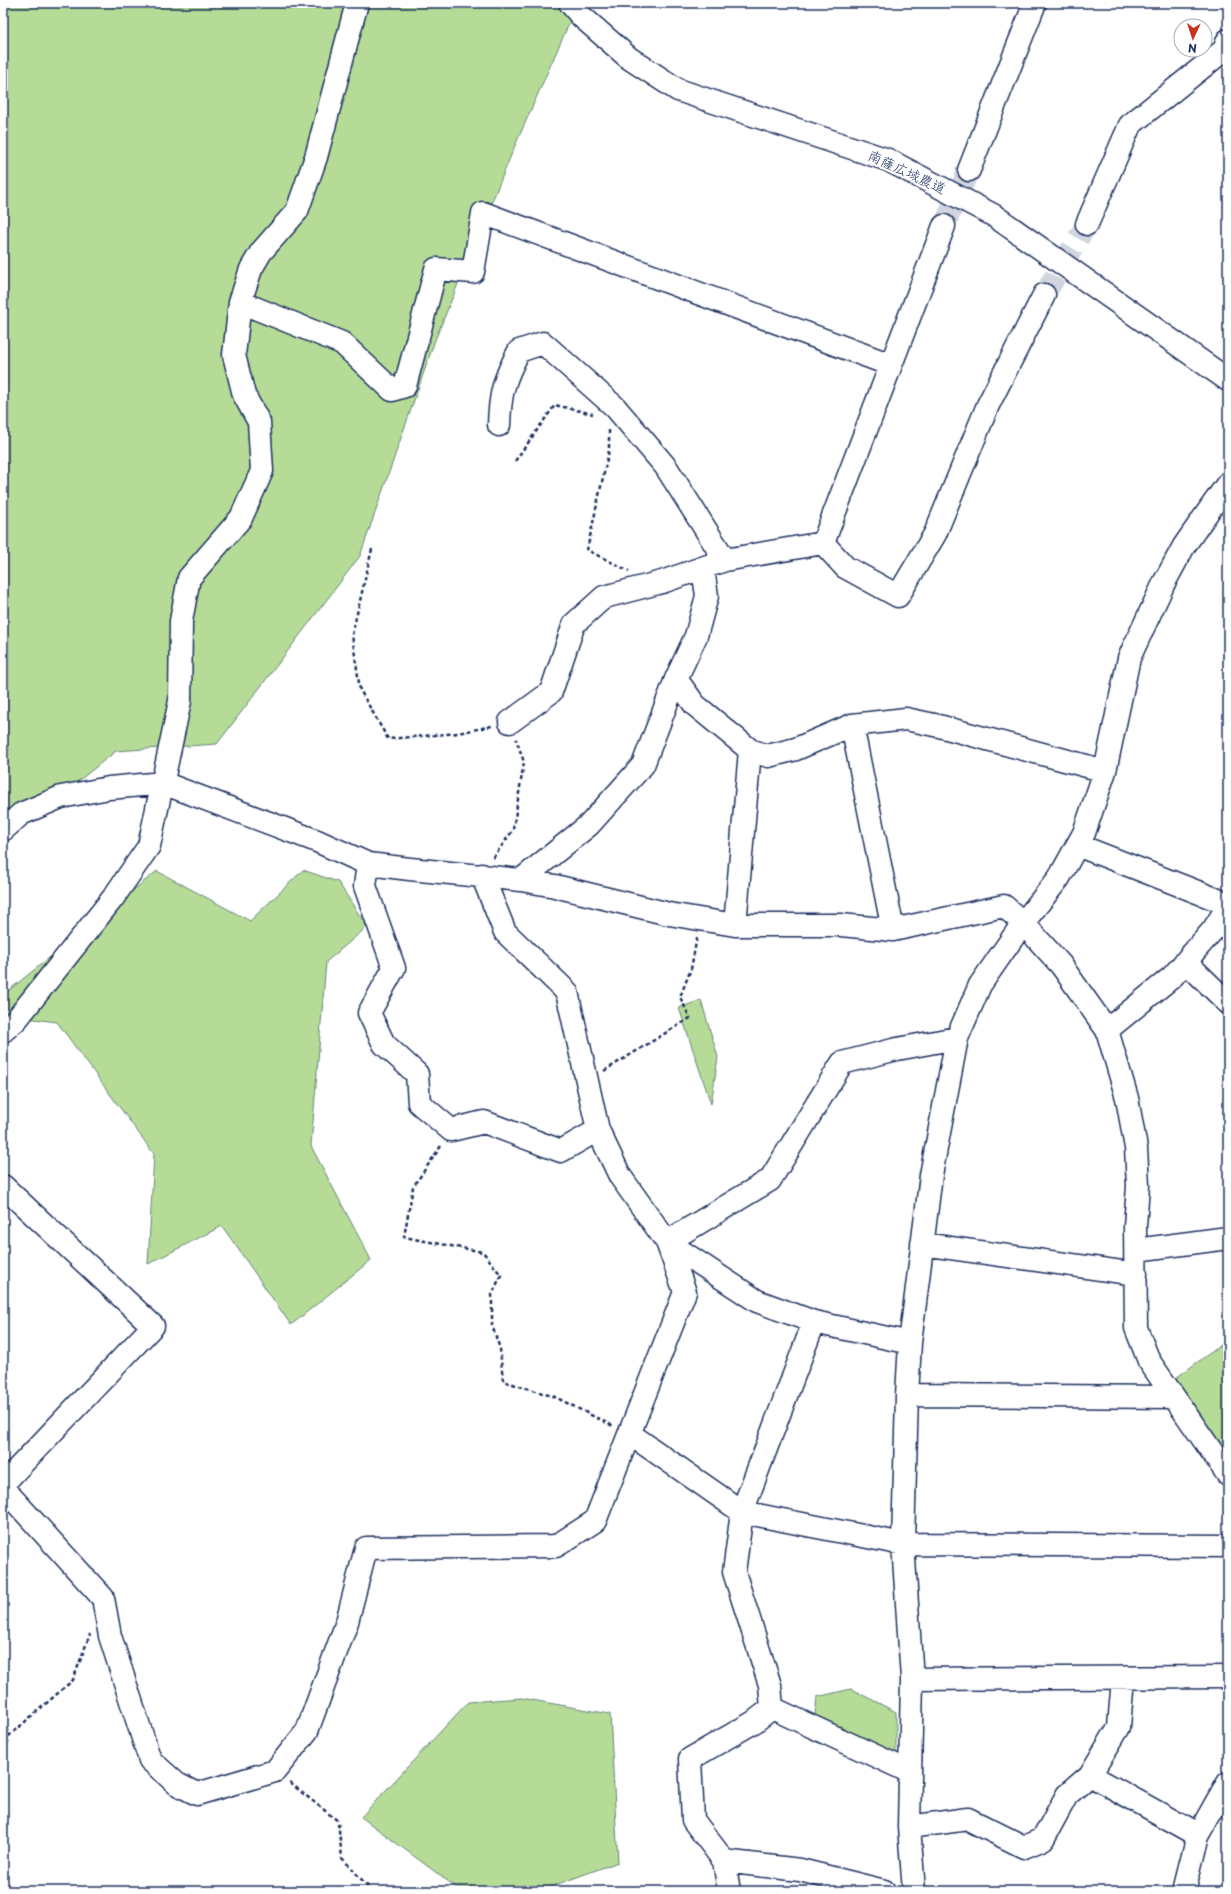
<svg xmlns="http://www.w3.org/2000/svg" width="1231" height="1894" font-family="'Playpen Sans','Klee One',sans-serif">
	<rect width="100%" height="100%" fill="#fff"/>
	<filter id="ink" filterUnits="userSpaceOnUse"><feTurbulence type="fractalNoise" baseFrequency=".025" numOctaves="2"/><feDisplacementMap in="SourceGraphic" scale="8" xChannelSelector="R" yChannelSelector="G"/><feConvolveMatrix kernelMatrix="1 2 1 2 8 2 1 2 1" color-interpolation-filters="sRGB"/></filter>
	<g filter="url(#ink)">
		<path fill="#b5db97" stroke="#68857a" d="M3 3H578L514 148 435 340 360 556 217 744 116 751 3 841Z
			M303 870 338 882 367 927 326 962 311 1146 371 1260 291 1325 222 1226 148 1264 154 1154 57 1022 3 1015V985L8 991 157 871 250 921Z
			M701 1000 718 1057 711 1104 679 1008Z
			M1228 1340V1459L1173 1380Z
			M851 1689 896 1712V1753L815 1715 817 1697Z
			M521 1698 610 1714 618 1862 539 1891H466L457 1888 361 1817 468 1702Z"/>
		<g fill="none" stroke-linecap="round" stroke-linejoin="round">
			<path stroke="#d1d5df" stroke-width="22" stroke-dasharray="22 11" stroke-linecap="butt" d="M944 226 969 170
				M1044 295 1087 224"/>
			<defs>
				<path id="minor" d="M570 3 581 16 629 58 678 90 888 160 993 215 1228 380
					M969 170 1035 3
					M1087 224 1130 125 1224 50 1228 40
					M240 302 342 343 392 390 405 386 436 269 473 272 483 213 891 365
					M499 425C500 393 504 379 519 351L543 343 615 407 666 467 725 560
					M823 543 845 567 898 596 935 534 988 405 1044 295
					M823 543 944 226
					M676 679 695 705 750 750 768 756 796 749 852 725 906 719 939 726 1105 771
					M510 722 551 692 574 624 604 597 662 582 725 560 823 543
					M852 725 893 930
					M3 830 21 814 61 797 109 788 163 783 317 841 368 864 410 869 521 880 555 886 669 914 735 925H841L893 930 1004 906 1023 923 1061 965 1107 1030 1127 1098 1136 1148 1138 1186 1135 1226 1136 1328 1149 1361 1228 1475
					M1077 845 1228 904
					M368 864 365 886 394 968 369 1013 384 1044 417 1074 419 1103 451 1130 484 1122 561 1151 598 1130
					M521 880 589 825 643 765 676 679 696 636 707 596 703 569
					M735 925 750 750
					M1186 962 1228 1003
					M1107 1030 1172 977 1213 930 1228 906
					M3 1031 16 1020 113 898 149 846 180 701 181 621 189 578 241 518 262 471 259 422 244 395 234 355 240 302 251 269 261 252 297 211 316 157 357 3
					M3 1186 153 1326 3 1484
					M667 1242 770 1180 842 1063 897 1049 957 1038
					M667 1242 757 1301 814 1322
					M922 1244 1136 1274
					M1136 1250 1228 1238
					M907 1395 1174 1397
					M630 1434 742 1512 903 1544 1228 1546
					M3 1488 103 1598 110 1636 150 1760 177 1784 197 1794 275 1771 307 1731 347 1622 366 1548 556 1546 595 1521 685 1292 667 1242 620 1176 598 1130 567 992 505 932 482 875
					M912 1679 1228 1677
					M772 1708 910 1772
					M1090 1775 1198 1835
					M909 1827 968 1819 1024 1847 1043 1839 1067 1795 1090 1775 1119 1727 1123 1678
					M724 1861 729 1891
					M884 1891 800 1870 724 1861 693 1820 690 1759 754 1722 772 1708 770 1685 734 1572 742 1512 814 1322 910 1343
					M914 1891 909 1827 912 1679 903 1544 907 1395 910 1343 931 1175 957 1038 980 985 1023 923 1059 878 1084 833 1105 771 1129 658 1164 583 1184 546 1228 483
					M1184 1891 1198 1835 1228 1782"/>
			</defs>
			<use href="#minor" stroke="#1b2f5e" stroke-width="25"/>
			<path stroke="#1b2f5e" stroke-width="2.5" stroke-dasharray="4 3" stroke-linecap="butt" d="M609 430V450L587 550 629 571
				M515 461 555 405 593 414
				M372 549 352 635 360 690 388 739 458 733 492 726
				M493 858 513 830 524 762 516 739
				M604 1071 690 1018 680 997 691 969 697 937
				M441 1146 413 1187 404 1237 483 1252 501 1275 492 1295V1325L500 1349 503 1381 555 1397 613 1426
				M3 1741 73 1680 90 1634
				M290 1783 338 1821 342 1858 372 1891"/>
			<use href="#minor" stroke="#fff" stroke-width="22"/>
		</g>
	</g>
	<g text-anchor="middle" stroke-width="4" stroke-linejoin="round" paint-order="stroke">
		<g font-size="14" fill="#1b2f5e" stroke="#fff">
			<text transform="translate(907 172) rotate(25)" y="5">南薩広域農道</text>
		</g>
	</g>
	<rect width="1231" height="1894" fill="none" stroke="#fff" stroke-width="16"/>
	<rect x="8" y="8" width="1215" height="1878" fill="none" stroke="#1b2f5e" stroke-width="1.5" filter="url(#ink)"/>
	<g transform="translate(1193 38) rotate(183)"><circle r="19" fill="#ffffff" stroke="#a4acbf"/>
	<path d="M0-3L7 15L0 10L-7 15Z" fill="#c8321e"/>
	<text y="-6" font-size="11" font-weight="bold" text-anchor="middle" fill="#1b2f5e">N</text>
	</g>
</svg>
